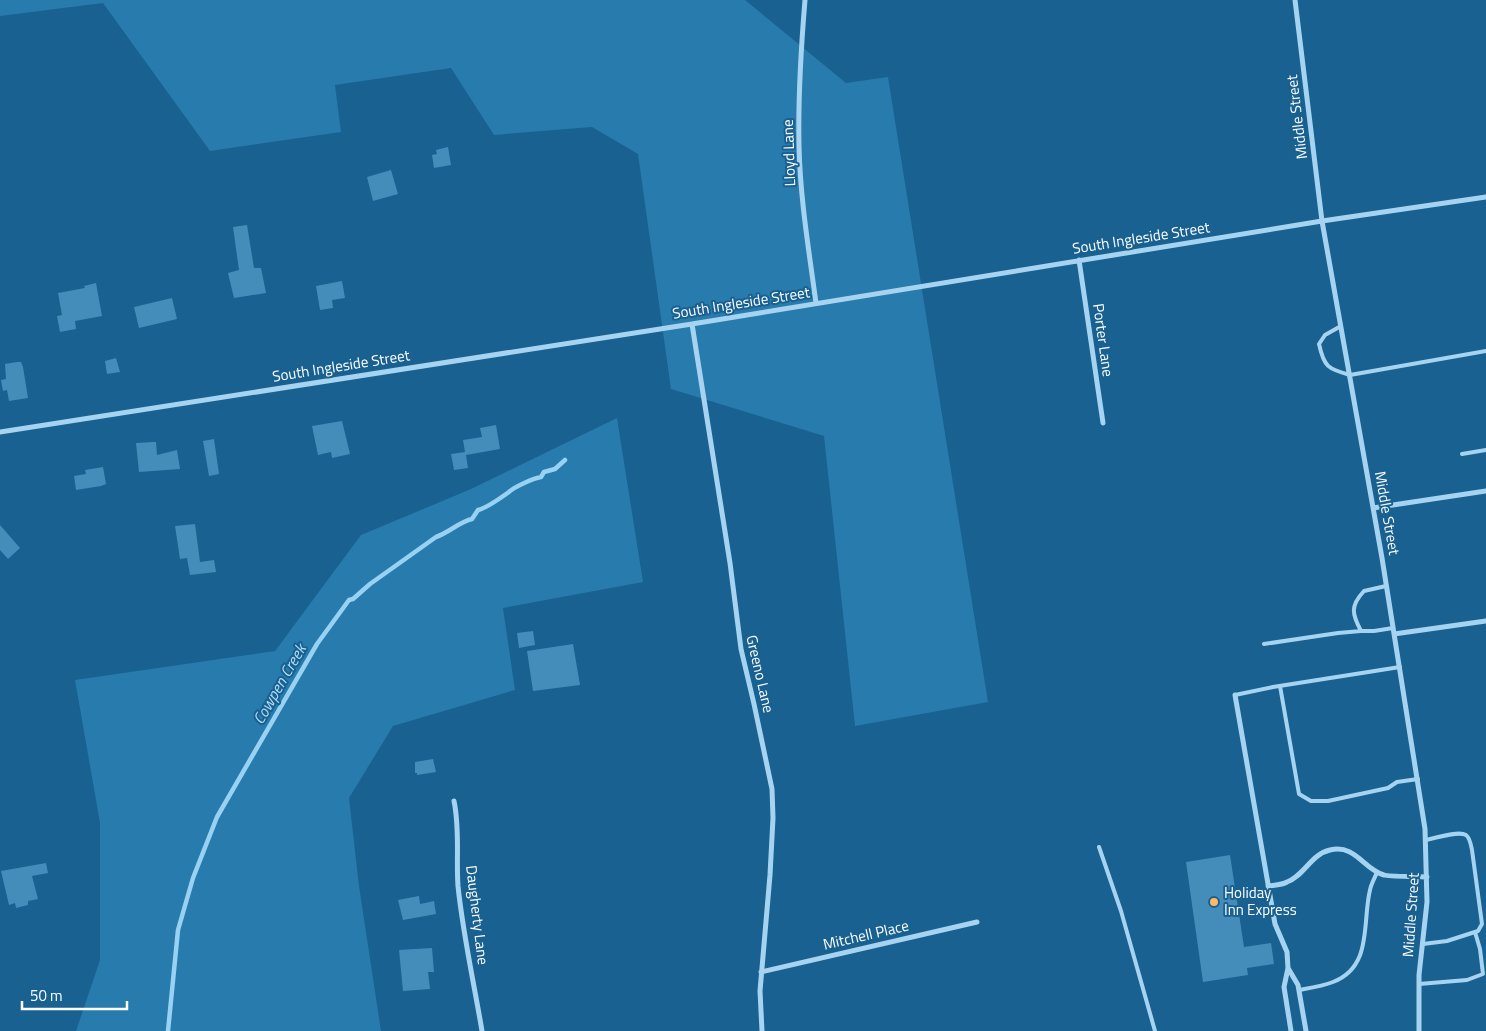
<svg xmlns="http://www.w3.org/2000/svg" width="1486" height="1031" font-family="'Titillium Web',sans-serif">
	<rect width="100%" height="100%" fill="#186191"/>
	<path fill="#277bad" d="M0 0H745L846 83 888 77 988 702 855 726 824 436 671 389 638 154 592 127 494 135 451 68 335 85 341 132 210 151 103 3 0 16Z
		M617 418 643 582 503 608 515 690 393 726 349 798 359 886 381 1031H76L100 960V823L75 680 275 651 361 535 471 489Z"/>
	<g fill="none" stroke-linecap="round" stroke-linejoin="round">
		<path stroke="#98d1f2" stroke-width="4.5" d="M168 1031 178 930 193 878 217 817 317 644 349 600 353 599 370 584 436 537C448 533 461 521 472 519L478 510C484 509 502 497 509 492 514 487 534 478 541 477L544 472 555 469 565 460"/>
	</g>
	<path fill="#448dba" d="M448 147 451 165 434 168 432 155 437 154 436 150Z
		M391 170 398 194 373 201 367 177Z
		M247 225 254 268H261L266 293 234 298 228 273 239 270 233 227Z
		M342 281 345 298 332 300 333 308 320 310 316 286Z
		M96 283 102 316 75 321 76 329 60 332 57 316 62 315 58 293 85 288 84 286Z
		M172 298 177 319 139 328 134 307Z
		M116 358 120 372 107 374 105 361Z
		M17 362H21L23 367 28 398 9 401 7 390 3 391 1 380 6 379 5 364Z
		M342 421 350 454 332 458 331 452 318 455 312 426Z
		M496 425 500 449 466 455 468 468 454 470 451 454 465 452 463 440 482 437 480 428Z
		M214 439 219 474 209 476 203 441Z
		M153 442H156L157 455 177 450 180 469 139 472 136 443Z
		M103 467 106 484 101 486 76 490 74 476 86 474 85 470Z
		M195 524 200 562 214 560 216 572 190 575 187 558 180 559 175 526Z
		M0 525 20 548 8 559 0 550Z
		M533 631 535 645 519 648 517 633Z
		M573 644 580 685 533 691 527 651Z
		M433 759 436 772 417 775V773H415V762Z
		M1230 855 1244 947 1271 943 1274 964 1247 968 1248 975 1203 982 1186 862Z
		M46 863 48 873 32 876 38 899 28 901V905L16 908 15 903 9 905 1 871Z
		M419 896 420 904 434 901 436 914 403 920 398 900Z
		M432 948 434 972H428L430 989 403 991 399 950Z"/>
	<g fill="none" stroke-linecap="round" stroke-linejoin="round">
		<path stroke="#a6d4f0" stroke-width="4" d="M1341 326 1325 335 1319 344C1324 367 1328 369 1350 375L1486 351
			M1462 454 1486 450
			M1386 586 1364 591C1350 606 1352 614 1361 631H1374L1393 628
			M1264 644 1338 633 1361 631
			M1280 686 1299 794 1311 801H1328L1388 788 1397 782 1418 779
			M1235 695 1273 687 1400 667
			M1099 847 1121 911 1155 1031
			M1423 944 1447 941 1478 931 1482 924 1472 850C1471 845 1470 838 1466 835 1458 830 1434 839 1425 840
			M1419 984 1467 980 1483 974 1480 949 1475 932
			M1299 990C1310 988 1323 986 1333 982 1373 967 1362 922 1370 890 1371 884 1375 878 1377 872"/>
		<path stroke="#a6d4f0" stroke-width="5" d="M805 0C801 48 798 97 799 145 800 198 809 251 816 303
			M1295 0 1322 221 1382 558 1425 829 1427 902 1419 975V1031
			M1079 260 1103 423
			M692 324 730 563 741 649 754 704 772 789 773 818 770 875 760 991 762 1031
			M0 432 692 324 1322 221 1486 197
			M1373 508 1486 491
			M1394 634 1486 621
			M1235 695 1275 924 1287 952 1288 968 1284 987 1291 1031
			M454 801C460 829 456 858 458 886 463 935 474 983 482 1031
			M1268 886C1275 885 1282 885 1287 882 1304 876 1311 854 1330 850 1356 844 1363 869 1384 875 1390 877 1418 876 1427 877
			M1288 968 1298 985 1306 1031
			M761 972 977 922"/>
	</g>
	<circle fill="#ffb864" stroke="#186191" stroke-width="2" cx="1214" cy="902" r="5"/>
	<g text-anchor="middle" stroke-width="4" stroke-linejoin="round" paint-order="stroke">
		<g font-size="15" fill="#fff" stroke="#186191">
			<text transform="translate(1297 117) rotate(-97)" y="5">Middle Street</text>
			<text transform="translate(789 153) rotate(-92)" y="5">Lloyd Lane</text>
			<text transform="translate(1141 238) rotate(-9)" y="5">South Ingleside Street</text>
			<text transform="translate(741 303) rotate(-9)" y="5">South Ingleside Street</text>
			<text transform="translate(1103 340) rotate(82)" y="5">Porter Lane</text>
			<text transform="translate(341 366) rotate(-9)" y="5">South Ingleside Street</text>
			<text transform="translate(1387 513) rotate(80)" y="5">Middle Street</text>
			<text transform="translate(760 674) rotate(77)" y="5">Greeno Lane</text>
			<text transform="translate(477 915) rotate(83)" y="5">Daugherty Lane</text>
			<text transform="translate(1411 915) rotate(-86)" y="5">Middle Street</text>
			<text transform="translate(866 935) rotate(-13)" y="5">Mitchell Place</text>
		</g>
		<g font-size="15" fill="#fff" stroke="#186191" text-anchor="start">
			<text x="1224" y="898">Holiday<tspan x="1224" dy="17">Inn Express</tspan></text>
		</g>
		<g font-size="16" font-style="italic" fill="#b2ddf7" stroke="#186191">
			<text transform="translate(279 684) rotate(-60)" y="6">Cowpen Creek</text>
		</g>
	</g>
	<path d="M22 1001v8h105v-8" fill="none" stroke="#ffffff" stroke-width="2.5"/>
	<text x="30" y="1001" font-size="15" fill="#ffffff" stroke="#186191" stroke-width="4" paint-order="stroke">50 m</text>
</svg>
